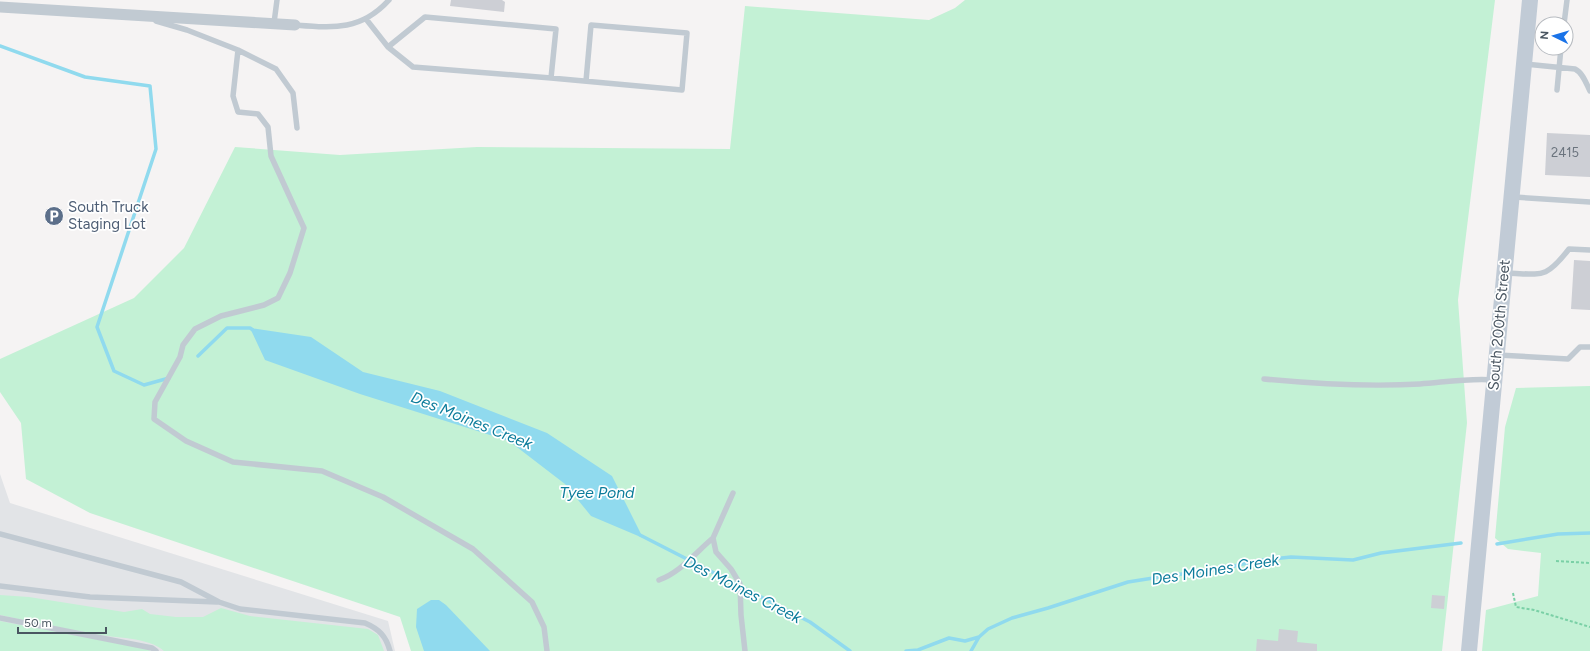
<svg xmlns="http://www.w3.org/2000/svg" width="1590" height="651" font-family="Figtree,sans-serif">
	<rect width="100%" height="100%" fill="#f5f3f3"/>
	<path fill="#e2e4e7" d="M0 474 10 503 388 621 395 651H0Z"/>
	<path fill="#c3f1d5" d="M965 0H1495L1458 300 1467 423 1442 651H411L400 617 90 513 26 479 21 423 0 392V359L134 298 184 248 235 147 340 155 477 147 730 149 745 6 929 20 955 8Z
		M1590 386V651H1482L1486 610 1538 596 1541 553 1508 549 1495 538 1505 427 1516 388Z
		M0 595 29 597 124 612 142 609 150 614 176 617H203L221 608 250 616 368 629 378 635 384 651H164C149 637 114 638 94 634 62 628 31 622 0 615Z
		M0 621 147 649 151 651H0Z"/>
	<path fill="#90daee" d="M250 328 311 337 363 372 440 391 547 433 612 476 643 538 591 516 565 484 509 441 360 394 265 360Z
		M431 600H439L446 605 490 651H424L416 627 417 609Z"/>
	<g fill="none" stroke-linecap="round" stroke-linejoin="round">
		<path stroke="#90daee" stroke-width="3.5" d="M0 46 85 77 150 86 156 149 97 327 114 371 144 385 169 378
			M198 356 227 328H250L253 330
			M640 535 810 622 850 651
			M1497 544 1558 534 1590 533
			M906 651 918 650 949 638 965 641 979 637 988 629 1012 618 1048 608 1128 582 1166 576 1222 569 1255 561 1291 557 1353 560 1381 553 1461 543
			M971 651 979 637"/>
	</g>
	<path fill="#cdcfd5" d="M451 0H502L505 2 504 12 450 6Z
		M1547 133 1590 135V177L1545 175Z
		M1574 260 1590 261V310L1571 309Z
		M1432 595 1445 596 1444 609 1431 608Z
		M1279 629 1298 631 1297 642 1317 644V651H1256L1257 639 1278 641Z"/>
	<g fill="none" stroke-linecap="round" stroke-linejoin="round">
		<path stroke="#7ad0a6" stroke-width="2" stroke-dasharray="3 2" stroke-linecap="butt" d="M1556 561 1590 563
			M1513 593 1516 607 1534 610 1590 627"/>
		<path stroke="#c1cad2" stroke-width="5.5" d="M366 19 388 47 413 67 551 78 556 29 425 17 388 47
			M156 21 187 30 238 50 276 69 293 93 297 128
			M274 23 277 0
			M1564 24 1567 0
			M295 25C333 28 361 31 389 0
			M238 50 233 96 238 112 258 114 268 127 271 156 304 228 290 273 278 298 264 305 221 316 195 329 183 345 180 357 155 402 154 419 186 441 233 462 322 471 383 497 473 549 532 602 544 627 547 651
			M1525 64 1575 69C1583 73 1586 83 1590 91
			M551 78 682 90 687 33 591 25 586 81
			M1557 90 1561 48
			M1514 197 1590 202
			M1505 273C1542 274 1545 280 1569 249L1590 250
			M1498 355 1568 359 1580 347H1590
			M1264 379C1316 384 1368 387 1420 384 1446 382 1469 378 1494 380
			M733 493 713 538 716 552 731 569 740 584 741 615 745 651
			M0 534 181 582 219 602 240 609 365 623C379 629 386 636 390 651
			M659 580C681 572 695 553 713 538
			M0 586 90 597 217 602
			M0 618 152 648 156 651"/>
		<path stroke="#c1cad2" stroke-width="11" d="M0 7 295 25"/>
		<path stroke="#c1cbd6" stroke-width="16" d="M1469 651 1530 0"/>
	</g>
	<defs>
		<symbol id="parking-disc" viewBox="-11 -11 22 22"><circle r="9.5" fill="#5c6f8a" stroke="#fff"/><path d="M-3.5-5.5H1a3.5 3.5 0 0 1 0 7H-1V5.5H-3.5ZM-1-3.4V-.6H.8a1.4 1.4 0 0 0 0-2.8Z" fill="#fff"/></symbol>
	</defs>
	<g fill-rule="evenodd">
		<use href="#parking-disc" x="43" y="205" width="22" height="22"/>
	</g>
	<g text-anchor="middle" stroke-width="3.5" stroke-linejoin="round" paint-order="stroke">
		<g font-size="13" fill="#6b747e">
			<text x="1565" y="157">2415</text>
		</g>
		<g font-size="15" fill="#4e5e75" stroke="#fff" text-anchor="start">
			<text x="68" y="212">South Truck<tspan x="68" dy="17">Staging Lot</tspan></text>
		</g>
		<g font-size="15" fill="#4a5661" stroke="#fff">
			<text transform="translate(1499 325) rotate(-85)" y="5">South 200th Street</text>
		</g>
		<g font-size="16" font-style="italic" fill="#0c7c9b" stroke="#fff">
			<text transform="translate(472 420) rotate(22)" y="6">Des Moines Creek</text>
			<text x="597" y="498">Tyee Pond</text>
			<text transform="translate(1215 569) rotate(-9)" y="6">Des Moines Creek</text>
			<text transform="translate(743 589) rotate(27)" y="6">Des Moines Creek</text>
		</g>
	</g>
	<g transform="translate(1554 36) rotate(275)"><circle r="19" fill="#ffffff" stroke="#b7bbc0"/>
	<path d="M0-3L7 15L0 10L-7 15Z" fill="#1a73e8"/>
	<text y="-6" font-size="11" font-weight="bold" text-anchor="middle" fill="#4a5661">N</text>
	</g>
	<path d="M18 627v6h88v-6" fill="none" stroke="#4a5661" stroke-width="2"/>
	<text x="24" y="627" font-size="12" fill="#4a5661" stroke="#ffffff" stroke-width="3" paint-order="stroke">50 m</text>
</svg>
